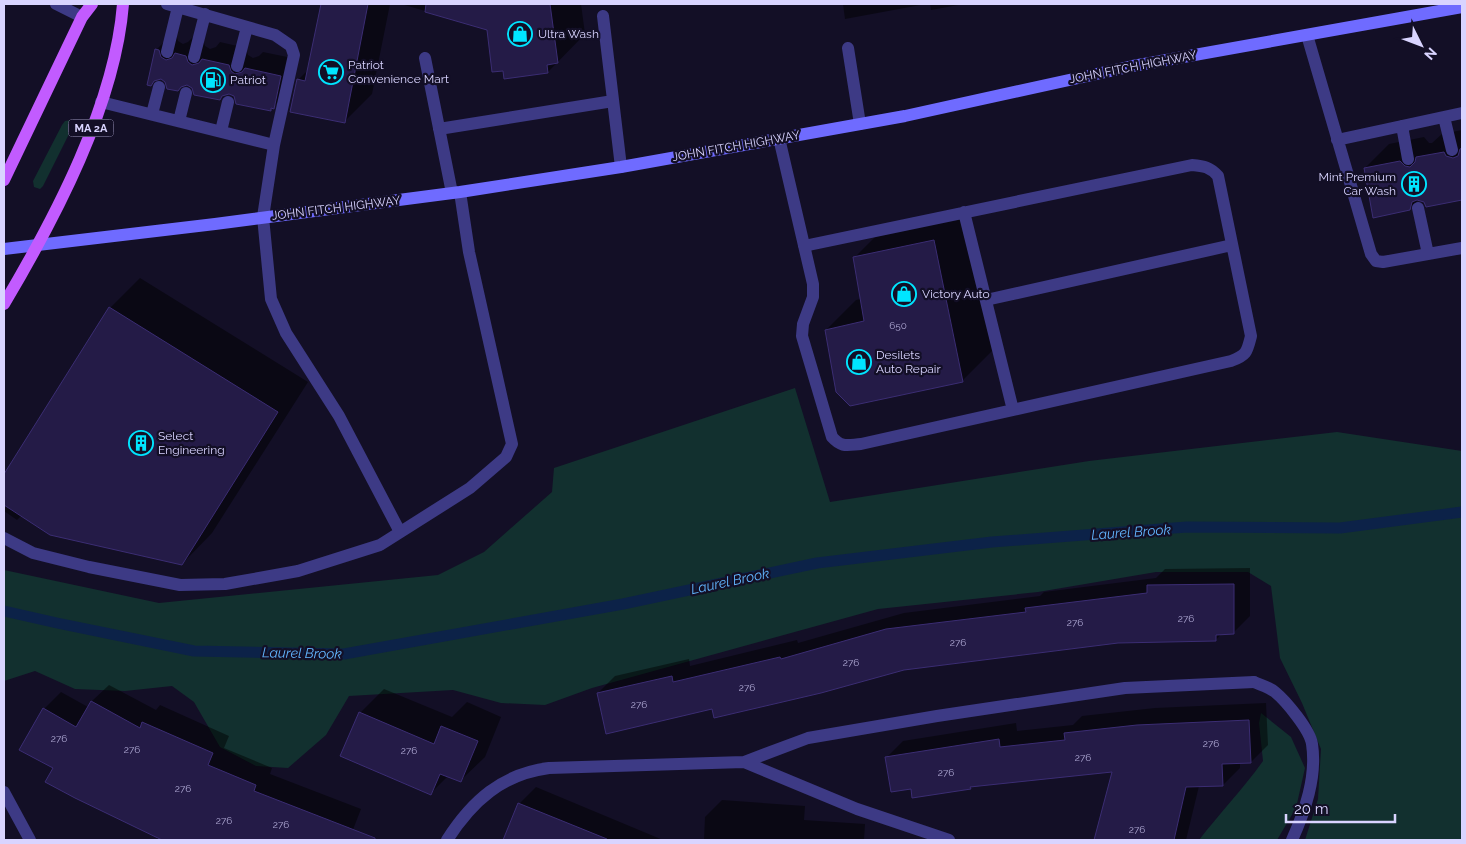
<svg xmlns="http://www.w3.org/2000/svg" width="1466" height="844" font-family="Raleway,sans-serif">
	<rect width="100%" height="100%" fill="#130f26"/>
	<path fill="#12302f" d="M71 120 74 123 72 128 43 186 40 189 34 187 33 181 62 125 65 121Z
		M795 388 830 502 1089 461 1337 432 1462 451V840H1305L1318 799 1321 749 1302 703 1280 658 1271 586 1248 572H1156L1038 592 878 609 592 688 545 705 501 703 453 690 349 696 326 735 288 768 256 766 220 747 194 702 172 686 125 691 75 689 35 671 4 681V570L159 603 438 575 484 552 552 492 554 468Z
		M1261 713 1291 737 1305 768 1296 808 1277 840H1199C1220 813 1243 789 1263 761L1259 723Z"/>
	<path fill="#0007" d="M322 4H390L372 94 344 122 298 80 309 69Z
		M401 4H581L585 34 548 72 505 77 504 69 488 29Z
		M843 4H926L845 19Z
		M930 4H964L931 10Z
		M173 33H176L178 41 183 44 188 42 193 37 203 39 205 46 210 49 216 47 220 42 246 48 248 55 253 58 259 56 263 52 297 59 290 90 270 110 230 93 224 94 220 99 188 84 182 85 178 90 156 50Z
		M1462 130V199L1427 206 1425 201 1419 199 1410 209 1365 168 1389 144 1424 137 1429 143H1432L1442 134Z
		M964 211 992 351 962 381 826 330 856 300 861 299 854 258 884 228Z
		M140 278 308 382 212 533 182 564 22 515 17 520 4 511V476L110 308Z
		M1250 568V616L1233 633H1222L1216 640 1118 641 904 669 713 708 598 693 615 676 689 659 690 666 797 640 798 643 904 613 1040 596 1044 592 1156 578 1165 569Z
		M109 685 156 710 160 705 229 736 224 748 272 768 270 774 361 809 349 840H156L158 837 55 768 44 709 61 692 88 707 92 701Z
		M384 689 452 717 467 702 501 717 485 757 460 781 448 776 431 793 360 713Z
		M1266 703 1268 745 1251 762H1240V768L1223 785 1199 786 1186 840H1096L1114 771 972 785 970 788 912 787 886 758 903 741 1016 723 1017 731 1073 725 1082 716 1155 708Z
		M536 787 663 840H505L519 804Z
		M722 800 805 806 804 820 865 824 864 840H704L705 817Z"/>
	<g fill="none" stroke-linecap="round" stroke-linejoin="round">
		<path stroke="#0c2248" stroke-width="11" d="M4 611 57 623 194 651 344 654 623 604 817 563 992 542 1187 527 1340 528 1462 512"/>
	</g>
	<path fill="#241b47" stroke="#3b2d73" d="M321 4H368L345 123 290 112 297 79 305 81Z
		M426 4H550L558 63 547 65 548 73 504 79 503 71 492 72 487 30 425 12Z
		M155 49 159 50 161 57 166 60 172 58 175 53 186 56 188 62 192 65 199 63 202 59 229 65 231 71 235 74 242 72 245 68 281 76 274 109 271 108V111L236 104 234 96 229 94 222 96 220 100 194 95 192 88 187 85 181 87 178 91 167 89 165 82 161 79 154 81 151 86 147 85Z
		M1462 148V200L1426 207 1424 202 1417 200 1412 202 1410 210 1373 218 1364 168 1400 161 1405 166 1410 167 1415 162 1416 157 1444 152 1446 156 1453 158 1458 156 1460 149Z
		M934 240 963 382 850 406 836 392 825 330 864 321 853 257Z
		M109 307 278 412 182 565 50 535 4 505V474Z
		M1234 584V634L1216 635V641L1118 643 904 670 821 693 714 718 712 709 606 734 597 693 672 676 673 682 780 657 781 659 886 629 1026 612 1025 608 1147 593V585Z
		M91 701 140 728 142 722 213 753 208 765 256 785 254 791 375 838V840H162L75 798 45 782 53 768 19 750 43 708 76 727Z
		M359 712 434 744 441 726 478 741 461 782 440 774 431 795 340 756Z
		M1249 720 1251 763 1222 764 1223 786 1186 787 1174 840H1094L1112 772 970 787 971 789 912 798 911 789 891 792 885 757 999 739 1000 747 1065 740 1064 733 1137 725Z
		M518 803 607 839 606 840H503Z"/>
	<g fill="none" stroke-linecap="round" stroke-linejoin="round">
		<path stroke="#3d3a85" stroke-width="12" d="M56 4 82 17
			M167 4 275 35 291 46 294 55 274 145 263 217 271 299 286 333 339 416 400 532
			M603 16 621 167
			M1307 35 1371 254 1376 261 1383 262 1462 248
			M848 48 860 124
			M167 52 178 7
			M194 57 205 14
			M425 58 452 193
			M237 66 247 27
			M101 102 274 145
			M152 114 159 87
			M1444 117 1452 150
			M179 121 186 93
			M1402 126 1408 159
			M439 129 613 101
			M221 131 228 102
			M779 138 813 284V297L803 324 802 336 832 437C842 448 847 445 861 444L1231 361C1247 355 1247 352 1251 336L1218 176C1210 167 1204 166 1192 165L804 246
			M1337 140 1462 113
			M1418 208 1428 254
			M964 212 1013 410
			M986 300 1232 245
			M4 538 33 553 89 567 180 585 225 584 298 571 380 545 470 488 506 457 512 444 469 252 460 192
			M1254 682C1261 685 1269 687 1275 692 1286 701 1310 730 1312 744 1317 777 1305 811 1292 840"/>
		<path stroke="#3d3a85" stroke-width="12" d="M744 762 808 738 937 716 1125 688 1254 682
			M4 792 30 840
			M447 840C472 801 502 774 549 768L744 762 857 809 949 840"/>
		<path stroke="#6f6bff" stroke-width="12" d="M4 249 215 224 460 192 621 167 905 116 1133 66 1462 7"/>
		<path stroke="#c25bff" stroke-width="12" d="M4 180 82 17 92 4
			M4 304C55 218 115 105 123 4"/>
	</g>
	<defs>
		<symbol id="shop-ring" viewBox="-11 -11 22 22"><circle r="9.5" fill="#130f26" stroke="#00e5ff" stroke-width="1.5"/><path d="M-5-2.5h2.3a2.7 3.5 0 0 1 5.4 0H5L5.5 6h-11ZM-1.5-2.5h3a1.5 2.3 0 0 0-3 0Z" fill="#00e5ff"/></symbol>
		<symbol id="supermarket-ring" viewBox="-11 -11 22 22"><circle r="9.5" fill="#130f26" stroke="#00e5ff" stroke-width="1.5"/><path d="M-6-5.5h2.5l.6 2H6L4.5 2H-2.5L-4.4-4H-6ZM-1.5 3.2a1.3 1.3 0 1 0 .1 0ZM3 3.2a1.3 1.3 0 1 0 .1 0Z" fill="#00e5ff"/></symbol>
		<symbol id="fuel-ring" viewBox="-11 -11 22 22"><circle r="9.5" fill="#130f26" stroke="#00e5ff" stroke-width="1.5"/><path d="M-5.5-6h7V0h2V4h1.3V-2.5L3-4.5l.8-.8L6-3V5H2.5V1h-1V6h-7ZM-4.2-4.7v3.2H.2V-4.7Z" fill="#00e5ff"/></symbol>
		<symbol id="building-ring" viewBox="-11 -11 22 22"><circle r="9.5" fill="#130f26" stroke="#00e5ff" stroke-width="1.5"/><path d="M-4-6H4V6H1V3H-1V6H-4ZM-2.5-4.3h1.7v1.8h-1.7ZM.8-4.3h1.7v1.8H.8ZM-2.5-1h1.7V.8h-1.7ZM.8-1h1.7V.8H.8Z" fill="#00e5ff"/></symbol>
	</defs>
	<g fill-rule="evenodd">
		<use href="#shop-ring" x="506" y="20" width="28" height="28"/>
		<use href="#supermarket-ring" x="317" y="58" width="28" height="28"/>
		<use href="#fuel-ring" x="199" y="66" width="28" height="28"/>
		<use href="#building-ring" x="1400" y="170" width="28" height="28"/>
		<use href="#shop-ring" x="890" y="280" width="28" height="28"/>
		<use href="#shop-ring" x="845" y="348" width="28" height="28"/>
		<use href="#building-ring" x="127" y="429" width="28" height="28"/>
	</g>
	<g text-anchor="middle" stroke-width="4.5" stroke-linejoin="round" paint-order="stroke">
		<g font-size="10" fill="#aca6d1">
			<text x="898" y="329">650</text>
			<text x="1186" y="622">276</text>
			<text x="1075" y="626">276</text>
			<text x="958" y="646">276</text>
			<text x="851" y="666">276</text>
			<text x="747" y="691">276</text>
			<text x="639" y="708">276</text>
			<text x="59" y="742">276</text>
			<text x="1211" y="747">276</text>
			<text x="132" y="753">276</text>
			<text x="409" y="754">276</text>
			<text x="1083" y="761">276</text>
			<text x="946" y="776">276</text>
			<text x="183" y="792">276</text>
			<text x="224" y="824">276</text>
			<text x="281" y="828">276</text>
			<text x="1137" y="833">276</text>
		</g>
		<rect fill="#130f26" stroke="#9e99be" stroke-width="1" x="68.5" y="119.5" width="45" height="17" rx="4"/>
		<g font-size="11" font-weight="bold" fill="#d9d4ff">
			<text x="91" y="132">MA 2A</text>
		</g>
		<g font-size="12" fill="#d9d4ff" stroke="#130f26" text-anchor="start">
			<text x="538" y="38">Ultra Wash</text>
			<text x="348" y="69">Patriot<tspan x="348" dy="14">Convenience Mart</tspan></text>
			<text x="230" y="84">Patriot</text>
			<text x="1396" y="181" text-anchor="end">Mint Premium<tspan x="1396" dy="14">Car Wash</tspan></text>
			<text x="922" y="298">Victory Auto</text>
			<text x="876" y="359">Desilets<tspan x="876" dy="14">Auto Repair</tspan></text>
			<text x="158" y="440">Select<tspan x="158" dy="14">Engineering</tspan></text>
		</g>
		<g font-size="12" fill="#d9d4ff" stroke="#130f26">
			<text transform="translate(1133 67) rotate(-11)" y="4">JOHN FITCH HIGHWAY</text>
			<text transform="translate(736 146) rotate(-10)" y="4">JOHN FITCH HIGHWAY</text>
			<text transform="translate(336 208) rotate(-7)" y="4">JOHN FITCH HIGHWAY</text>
		</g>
		<g font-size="14" font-style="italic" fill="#62b6ff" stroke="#130f26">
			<text transform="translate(1131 532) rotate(-4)" y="5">Laurel Brook</text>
			<text transform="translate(730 581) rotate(-12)" y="5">Laurel Brook</text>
			<text transform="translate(302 653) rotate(1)" y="5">Laurel Brook</text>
		</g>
	</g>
	<rect width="1466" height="844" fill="none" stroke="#d9d4ff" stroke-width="10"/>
	<g transform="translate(1421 45) rotate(132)" stroke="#130f26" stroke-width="4" paint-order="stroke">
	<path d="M0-4L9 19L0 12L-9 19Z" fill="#d9d4ff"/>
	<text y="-8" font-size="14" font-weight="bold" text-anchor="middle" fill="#d9d4ff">N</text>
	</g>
	<path d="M1286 814v8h109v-8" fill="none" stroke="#d9d4ff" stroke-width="2.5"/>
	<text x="1294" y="814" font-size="15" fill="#d9d4ff" stroke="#130f26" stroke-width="4" paint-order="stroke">20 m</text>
</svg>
